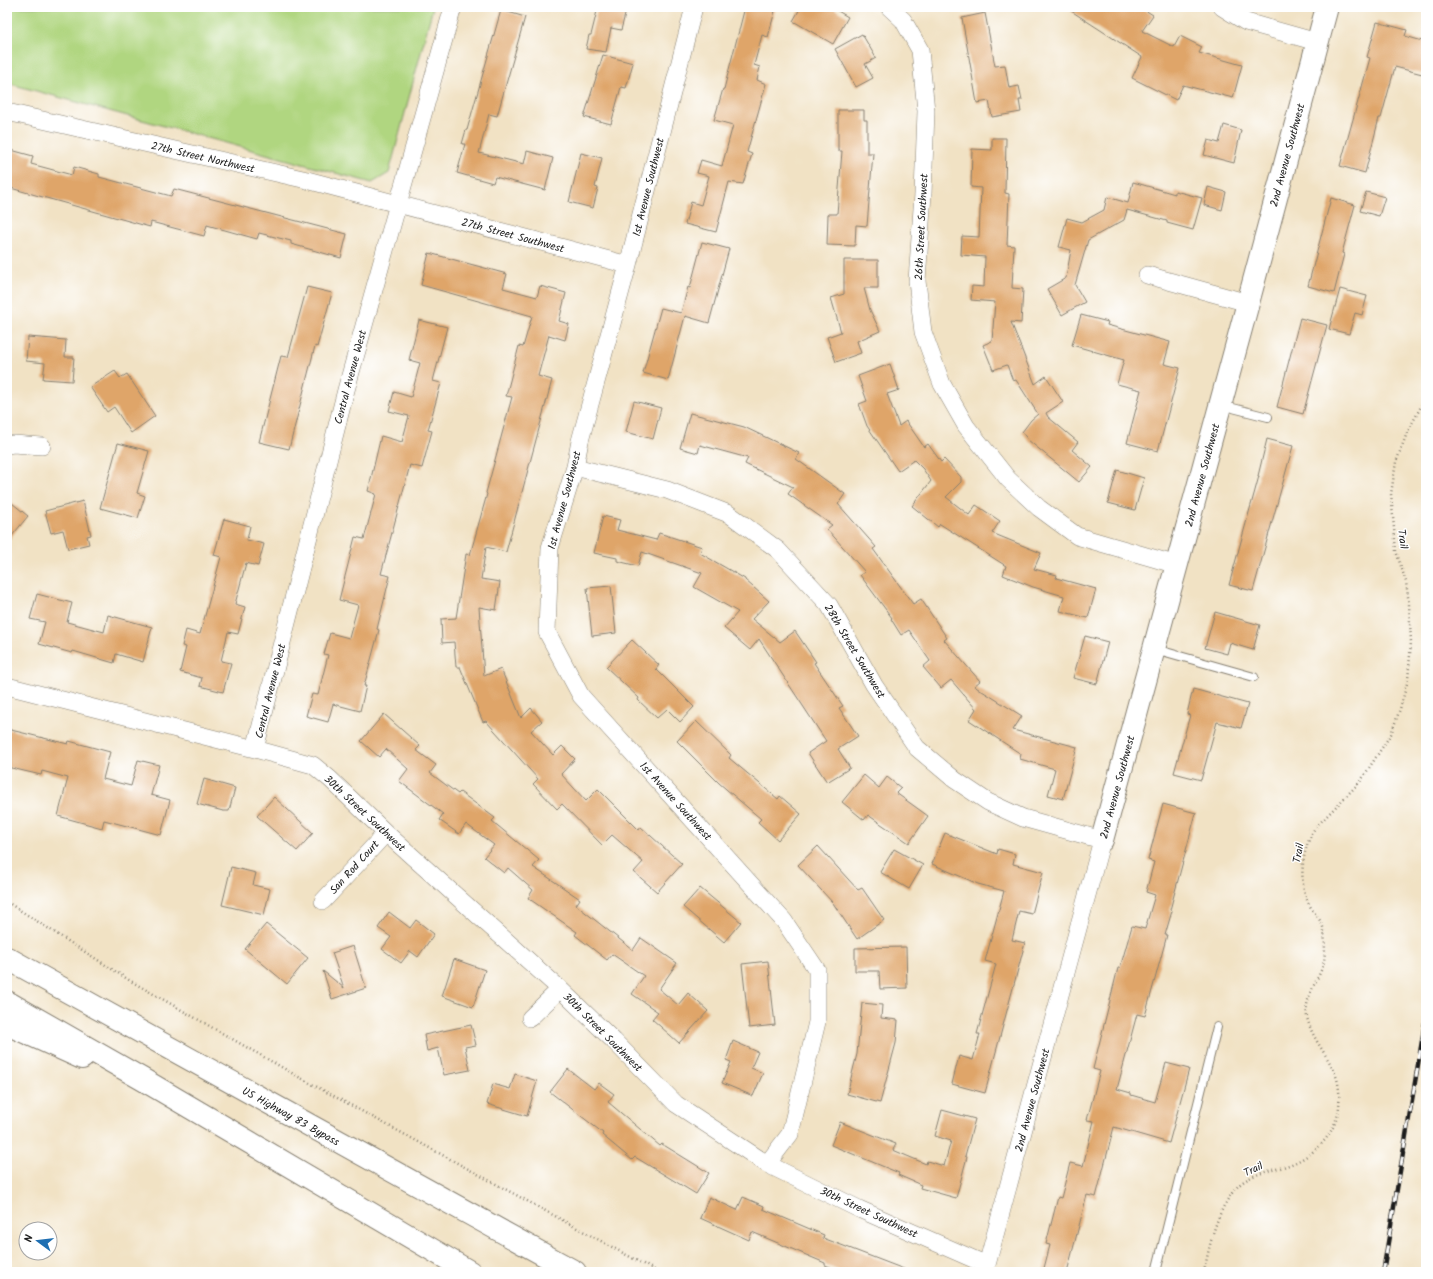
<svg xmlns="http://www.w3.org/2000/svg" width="1433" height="1279" font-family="Kalam,sans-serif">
	<rect width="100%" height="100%" fill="#fff"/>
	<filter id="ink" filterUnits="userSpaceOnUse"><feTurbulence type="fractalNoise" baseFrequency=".025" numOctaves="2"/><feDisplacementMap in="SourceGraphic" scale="8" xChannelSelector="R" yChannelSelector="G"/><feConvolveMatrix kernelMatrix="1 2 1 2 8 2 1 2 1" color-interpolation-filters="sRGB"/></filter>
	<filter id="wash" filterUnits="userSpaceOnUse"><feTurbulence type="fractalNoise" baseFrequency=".012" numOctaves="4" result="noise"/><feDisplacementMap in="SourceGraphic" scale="16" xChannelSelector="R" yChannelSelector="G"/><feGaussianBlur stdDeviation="0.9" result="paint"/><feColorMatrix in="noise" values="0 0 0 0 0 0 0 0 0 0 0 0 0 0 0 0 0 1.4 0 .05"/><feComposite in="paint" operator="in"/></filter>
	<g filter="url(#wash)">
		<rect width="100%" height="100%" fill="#f1e2c4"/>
		<path fill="#b0d680" stroke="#66794e" d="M7 7H433L389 173 372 183 7 83Z"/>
		<g id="blocks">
			<path fill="#dfa569" d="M598 7H627L621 30 611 28 606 52 586 49 589 35H591Z
				M745 7H776L768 37 762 35 754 65 760 67 757 80 766 84 747 152 752 154 743 184 729 182 716 232 685 224 691 202 701 205 709 176 697 173 701 160 722 166 733 125 714 120 723 89H724Z
				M801 7H831L848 17 833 44 793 21Z
				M1065 7H1140L1153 15 1142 31 1174 47 1180 36 1202 47 1199 53 1242 65 1233 98 1183 85 1176 100 1132 78 1142 57Z
				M501 10 525 17 497 116 489 114 479 153 524 164 527 151 553 158 545 190 495 177 493 183 457 173 465 144H462L466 130H467Z
				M985 13 995 66 1005 65 1009 88 1019 86 1022 100H1019L1021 112 992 117 989 101 977 103 962 18Z
				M1377 22 1407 30 1405 36 1426 42V75L1395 67 1381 118H1379L1365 173 1340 166 1370 58 1367 57Z
				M862 34 876 58 865 64 873 78 856 87 835 49Z
				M603 55 633 63 626 88 621 87 611 124 584 117Z
				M838 110H864V120H867V153H873L867 226 856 225 855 246 827 245 828 214H837L842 151H838Z
				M1224 125 1241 130 1234 163 1204 155 1208 140 1219 143Z
				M992 138H1006L1005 193 1009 194 1007 245 1014 246 1012 288 1023 289 1021 323 1011 322 1035 384 1046 376 1063 402 1046 413 1048 417 1078 442 1072 450 1092 467 1079 482 1028 440 1022 432 1031 420 1038 414 1016 380 1013 381 1007 365 993 370 983 345 992 341 995 302 971 300 972 286 984 287 985 257 961 255 962 236 979 237 981 188 971 187 972 149 992 150Z
				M11 150 33 156 31 164 72 175 74 167 99 174V177L171 196 174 189 347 234 341 258 291 244V241L259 233 257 239 207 225 204 236 151 222 150 227 7 187V155H10Z
				M581 153 602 158 595 187 598 188 593 208 569 202Z
				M1133 182 1175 194V191L1202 198 1193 230 1167 223V221L1127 210 1124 220 1088 240 1075 285 1085 302 1062 315 1047 289 1066 278 1071 250 1059 247 1067 218 1082 222 1104 210 1107 197 1128 203Z
				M1208 187 1226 192 1222 210 1204 205Z
				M1366 192 1385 197 1379 216 1360 211Z
				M1331 198 1355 205 1342 253 1344 254 1334 293 1308 286Z
				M702 242 729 249 709 323 685 316 668 380 643 373 661 308 681 313 688 287 690 288Z
				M429 253 507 274 503 288 537 297 540 286 566 293 559 321 569 324 565 340 549 335 538 376 552 380 506 552 486 547 481 579 500 582 496 610 479 607 484 676 501 669 521 718 531 708 542 721 531 731 553 755 562 746 575 759 561 774 586 801 598 789 639 830 641 827 682 864 657 892 634 872 643 862 612 835 602 845 562 804 557 809 533 784 538 779 486 721 483 722 460 667H456L454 642 442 643 441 619 456 618 466 554 470 555 487 494 486 493 512 397 506 396 519 346 523 347 532 316 421 285Z
				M844 260H878V288H864L870 310 880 331 857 341 861 353 836 362 827 337 841 332 831 298 844 294Z
				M307 287 332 293 317 347 315 346 289 449 259 442 281 356 288 357Z
				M1340 289 1367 296 1362 315 1355 313 1349 334 1329 329Z
				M1081 315 1108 322 1107 325 1170 342 1164 364 1180 368 1158 451 1127 443 1141 390 1117 384 1124 360 1072 345Z
				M1300 318 1327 325 1303 414 1277 407Z
				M419 320 447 327 433 381 441 383 428 430 432 431 422 468 410 465 381 574 390 576 377 629 379 630 364 686H366L360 711 333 704 328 722 306 716 312 694 318 695 328 655 324 654 330 633 349 638 358 605 339 600 355 537 364 539 376 494 368 491 381 436 402 442 409 416 389 411 394 392 411 397 420 363 409 360Z
				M28 337 66 340 65 357H74L72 381 43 379 45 363 26 361Z
				M890 364 899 390 887 394 899 426 906 421 924 447 928 444 941 462 944 459 961 477V482L946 497 969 515 976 505 1000 521 992 533 1041 553 1034 569 1057 575 1056 578 1096 589 1088 618 1060 611 1064 596 1033 587 1003 575 1006 566 940 524 938 527 912 506 931 481 923 469 914 460 898 471 867 426 859 404 867 401 858 376Z
				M115 371 120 378 127 374 155 416 131 433 114 407 107 412 90 387Z
				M634 401 661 408 653 439 626 432Z
				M690 413 744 427 799 453 796 459 845 494 838 504 876 547 873 549 913 604 921 599 947 638 944 640 980 681 974 686 1022 716 1013 730 1077 747 1063 799 1048 795 1055 769 1020 759 1021 754 969 720 976 709 951 680 941 688 923 667 930 661 909 630 901 635 891 619 892 618 860 575 865 572 827 529 832 525 788 494 793 487 745 464 748 458 700 445 698 453 680 448Z
				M1267 439 1293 446 1253 591 1229 585 1259 476H1258Z
				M118 443 149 451 137 493 145 496 138 518 100 508Z
				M1117 470 1144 478 1135 510 1108 503Z
				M7 499 28 516 7 542Z
				M83 501 91 535 87 536 89 544 68 549 63 530 51 533 45 511Z
				M603 516 620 520 617 530 656 540 659 533 702 547 700 553 745 579V580L769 601 752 619 780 642 795 631 816 662 814 663 843 706 839 708 858 736 838 749 850 768 827 782 808 753 826 741 759 639 750 650 724 628 738 612 694 587 702 573 642 552 638 566 617 561V558L594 553Z
				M224 519 250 526 247 540 264 544 258 566 246 563 235 604 245 607 238 634 228 632 221 661 231 663 223 692 200 686 202 678 180 672 186 647 182 646 186 630 200 634 221 557 214 555Z
				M611 586 616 633 592 636 587 588Z
				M37 594 72 603 67 622 104 632 108 615 152 627 143 662 116 654 114 663 73 651 72 653 39 644 45 622 30 619Z
				M1215 612 1260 625 1253 650 1230 643 1227 654 1205 648Z
				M1085 636 1108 642 1097 684 1073 678Z
				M632 640 659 665 656 669 694 707 680 722 667 709 657 718 638 700 639 698 606 667Z
				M1193 689 1248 704 1241 728 1217 722 1201 780 1174 773 1190 715 1187 714Z
				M384 714 420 746 416 750 436 765 430 773 458 794 460 792 495 818 492 821 539 860 533 867 580 899 576 905 633 950 641 938 677 963 659 989 678 1005 688 993 708 1011 679 1043 652 1019 658 1012 632 994 644 976 612 954 607 960 575 935 577 932 528 898 533 890 508 868 504 873 484 857 494 845 466 824 459 834 439 820 443 814 399 781 408 769 386 749 379 757 361 741Z
				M696 721 731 755 729 758 778 799 780 796 801 814 778 840 758 822 761 819 719 783 677 741Z
				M7 729 68 744 69 741 110 752 103 779 131 786 138 760 159 765 151 795 170 800 161 835 104 820 102 828 58 816 68 778 42 771 41 775 7 767Z
				M864 775 879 788 887 777 901 788 896 793 928 816 909 843 868 815 864 820 842 802Z
				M204 779 235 788 229 811H223L197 804Z
				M274 797 313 833 297 851 257 816Z
				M1163 804 1196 813 1170 910 1172 911 1165 935H1167L1145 1016 1137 1014 1117 1089 1131 1093V1095L1155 1102 1166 1063 1189 1069 1169 1143 1114 1127 1096 1197 1087 1195 1067 1272H1043L1050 1245 1046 1244 1058 1197 1061 1198 1070 1163 1083 1166 1094 1121 1087 1120 1100 1071 1093 1069 1118 968H1120L1132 926 1145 929 1155 895 1146 892 1154 862 1148 860Z
				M945 833 997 854 998 849 1015 854 1013 864 1043 872 1032 914 1019 911 1012 940 1025 943 985 1093 952 1084 959 1056 973 1060 980 1034H977L996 964 985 961 1004 891 978 884 932 864Z
				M818 846 858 890 862 888 884 920 857 939 833 903 798 865Z
				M894 849 923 865 909 889 880 872Z
				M231 867 256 873 253 885 270 889 264 915 222 905Z
				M700 888 741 922 724 942 683 907Z
				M389 912 410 928 416 920 434 934 418 957 410 951 401 963 382 949 391 937 378 928Z
				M266 924 308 958 287 984 245 949Z
				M353 946 366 988 332 999 323 971 344 988 332 953Z
				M906 947 907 988 880 989 879 971H855V948Z
				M454 959 485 970 473 1007 442 996Z
				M768 961 775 1025 749 1028 742 964Z
				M862 1003 882 1005 881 1018 898 1020 896 1043 880 1103 847 1094 857 1054Z
				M471 1025 476 1045 465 1047 470 1070 444 1075 438 1048 427 1051 424 1035Z
				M733 1041 758 1052 751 1068 763 1073 753 1096 722 1083 731 1062 726 1060Z
				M568 1069 594 1089 599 1083 614 1094 608 1102 660 1146 662 1144 709 1173 696 1194 635 1157 632 1160 602 1135 603 1133 550 1092Z
				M515 1074 537 1081 527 1116 487 1104 493 1084 510 1089Z
				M942 1110 975 1119 965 1156 967 1157 956 1198 920 1188 921 1185 898 1175 899 1173 831 1145 840 1122 896 1144 893 1150 926 1164 927 1161 944 1166 951 1141 935 1136Z
				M709 1197 737 1210 743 1197 764 1206 763 1209 824 1235 823 1238 909 1271V1272H843L825 1265V1263L752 1232 749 1240 700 1218Z"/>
		</g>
	</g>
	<g filter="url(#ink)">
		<use href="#blocks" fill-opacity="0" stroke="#867f70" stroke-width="1"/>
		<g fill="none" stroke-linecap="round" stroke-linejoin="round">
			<defs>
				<path id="lane" d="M1221 405 1268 417
					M1155 649 1254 677
					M1156 1272 1217 1027"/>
				<path id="street" d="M694 7 628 265 580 441 575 467 550 548 547 632 581 696 784 921 817 970V1022L790 1134 767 1164
					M889 7 903 20 920 50 926 111 923 194 917 281 923 332 942 384 966 426 1008 479 1039 508 1077 536 1177 565
					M1222 7 1246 22 1317 42
					M7 112 307 180 628 265
					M1147 275 1248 303
					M7 445 13 444 42 446
					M575 467 667 490 729 514 778 550 829 605 874 685 917 748 955 780 988 802 1023 818 1102 840 985 1272
					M7 686 255 749 313 765 330 779 386 833 560 989 614 1041 676 1104 767 1164 859 1209 987 1265
					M255 749 346 390 453 7
					M323 901 386 833
					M530 1018 560 989"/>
				<path id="secondary" d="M1102 840 1248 303 1327 7"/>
				<path id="highway" d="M7 958 575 1272
					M7 1002 142 1079 470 1272
					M7 1024 82 1058"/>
			</defs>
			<use href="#lane" stroke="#867f70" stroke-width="10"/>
			<use href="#street" stroke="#867f70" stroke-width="18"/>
			<use href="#secondary" stroke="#867f70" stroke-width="24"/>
			<use href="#highway" stroke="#867f70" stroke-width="24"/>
			<path stroke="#867f70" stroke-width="2.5" stroke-dasharray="1 3" stroke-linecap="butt" d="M7 902 129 980 297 1076 658 1272
				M1204 1272C1210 1243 1217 1208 1238 1186 1250 1175 1265 1172 1280 1168 1309 1160 1335 1139 1339 1107 1340 1095 1339 1081 1334 1071 1326 1053 1311 1037 1307 1017 1304 998 1316 984 1322 968 1326 958 1325 943 1324 932 1323 921 1315 915 1310 906 1297 883 1302 849 1315 828L1360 782 1391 734 1400 709 1408 680 1411 642 1409 604 1406 582 1396 551 1391 494 1396 462 1407 433 1426 397"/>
			<use href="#lane" stroke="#fff" stroke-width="8"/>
			<use href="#street" stroke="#fff" stroke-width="17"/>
			<use href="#secondary" stroke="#fff" stroke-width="22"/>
			<use href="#highway" stroke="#fff" stroke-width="22"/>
			<defs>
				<path id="rail" d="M1383 1272 1426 1017"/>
			</defs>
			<use href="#rail" stroke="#1c1c1c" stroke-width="4.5"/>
			<use href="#rail" stroke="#fff" stroke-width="3" stroke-dasharray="9" stroke-linecap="butt"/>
		</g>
	</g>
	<g text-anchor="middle" stroke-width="3" stroke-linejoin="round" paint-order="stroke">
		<g font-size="11" fill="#1c1c1c" stroke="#fff">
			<text transform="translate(1287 155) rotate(-75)" y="4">2nd Avenue Southwest</text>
			<text transform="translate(203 157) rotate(13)" y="4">27th Street Northwest</text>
			<text transform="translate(648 187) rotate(-76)" y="4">1st Avenue Southwest</text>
			<text transform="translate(921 227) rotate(-87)" y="4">26th Street Southwest</text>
			<text transform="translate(513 235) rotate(15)" y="4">27th Street Southwest</text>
			<text transform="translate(350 377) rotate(-75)" y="4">Central Avenue West</text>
			<text transform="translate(1202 475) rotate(-75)" y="4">2nd Avenue Southwest</text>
			<text transform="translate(564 500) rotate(-75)" y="4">1st Avenue Southwest</text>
			<text transform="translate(1403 539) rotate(82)" y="4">Trail</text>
			<text transform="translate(855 651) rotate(59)" y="4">28th Street Southwest</text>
			<text transform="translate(270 691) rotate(-76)" y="4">Central Avenue West</text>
			<text transform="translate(1117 787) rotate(-75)" y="4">2nd Avenue Southwest</text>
			<text transform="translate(676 801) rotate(48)" y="4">1st Avenue Southwest</text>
			<text transform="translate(365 813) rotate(43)" y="4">30th Street Southwest</text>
			<text transform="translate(1298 853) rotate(-79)" y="4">Trail</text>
			<text transform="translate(354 867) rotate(-48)" y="4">San Rod Court</text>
			<text transform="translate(603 1032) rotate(45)" y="4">30th Street Southwest</text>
			<text transform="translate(1032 1100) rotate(-75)" y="4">2nd Avenue Southwest</text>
			<text transform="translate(291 1116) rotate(29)" y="4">US Highway 83 Bypass</text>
			<text transform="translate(1253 1169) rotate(-25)" y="4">Trail</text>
			<text transform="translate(869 1212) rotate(25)" y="4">30th Street Southwest</text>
		</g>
	</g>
	<rect width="1433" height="1279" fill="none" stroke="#fff" stroke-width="24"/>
	<g transform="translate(38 1241) rotate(285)"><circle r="19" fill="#ffffff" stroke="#a4a4a4"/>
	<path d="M0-3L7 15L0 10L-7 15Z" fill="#1f6fb2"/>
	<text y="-6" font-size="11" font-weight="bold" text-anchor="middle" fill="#1c1c1c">N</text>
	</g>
</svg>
